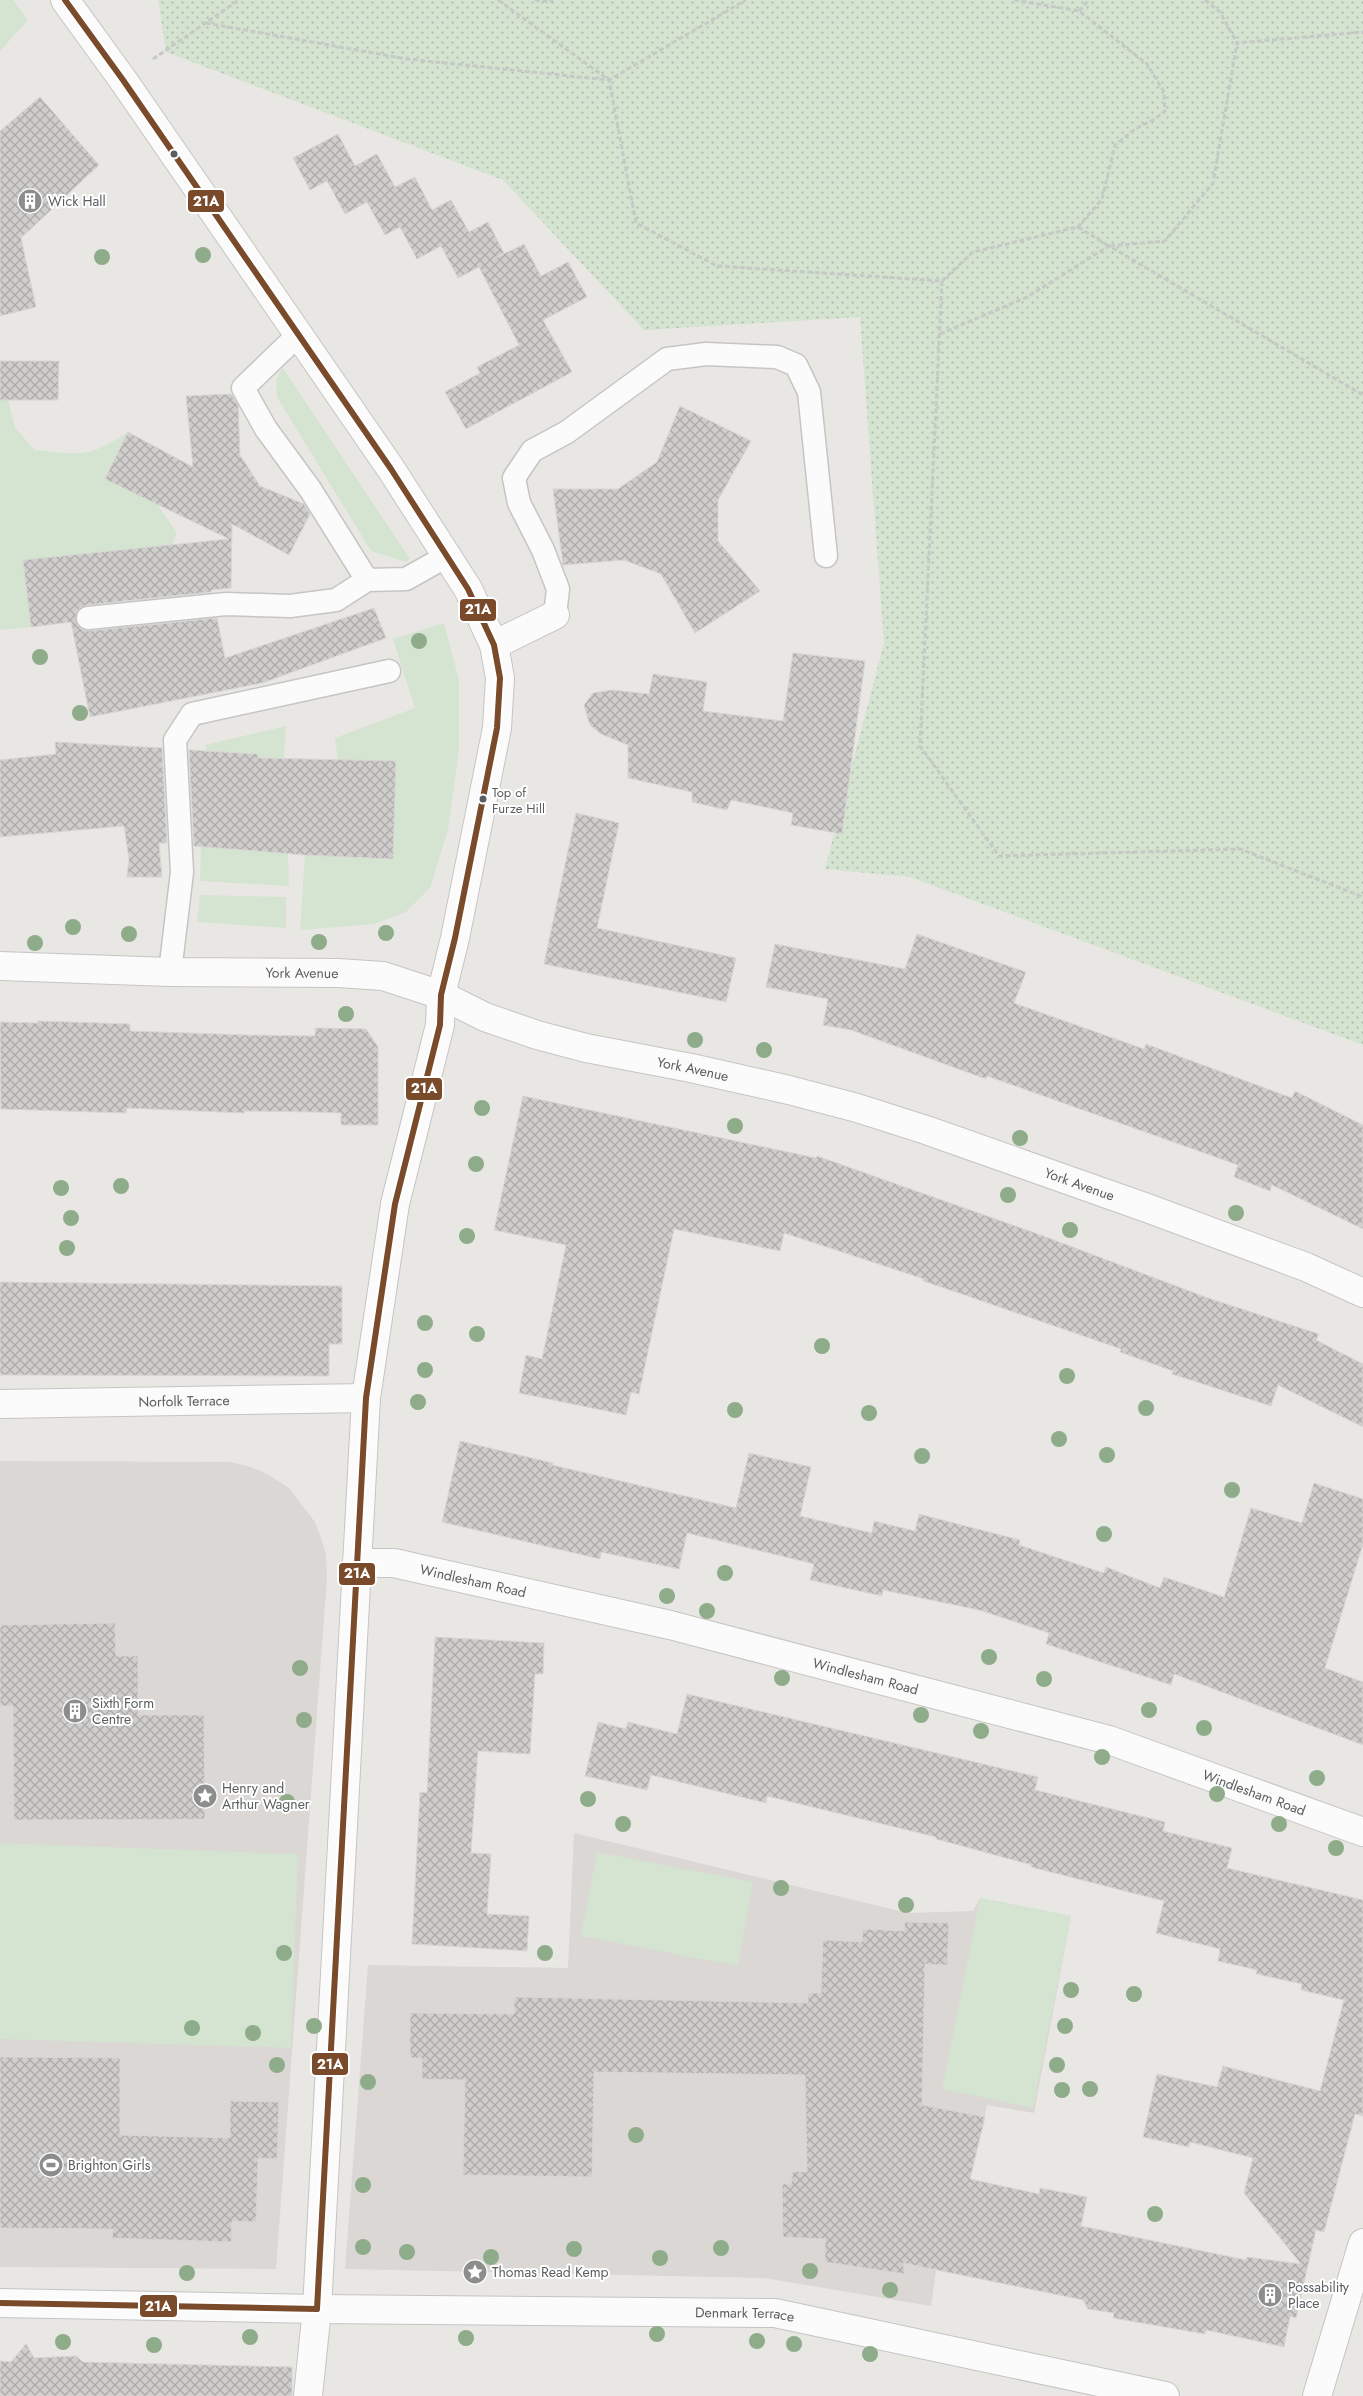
<svg xmlns="http://www.w3.org/2000/svg" width="1363" height="2396" font-family="Jost,sans-serif">
	<defs>
		<pattern id="park-dots" width="8" height="8" patternUnits="userSpaceOnUse" patternTransform="scale(1.25)"><rect width="8" height="8" fill="#d5e3d1"/><path d="M2 2h.1M6 6h.1" fill="none" stroke="#b0bbad" stroke-width="1.8" stroke-linecap="round"/></pattern>
		<pattern id="building-cross-hatch" width="8" height="8" patternUnits="userSpaceOnUse" patternTransform="scale(1.25)"><rect width="8" height="8" fill="#cfcecc"/><path d="M0 0l8 8M0 8l8-8" fill="none" stroke="#abaaa9"/></pattern>
	</defs>
	<rect width="100%" height="100%" fill="#e9e7e4"/>
	<path fill="#dad7d4" d="M0 1461 230 1462 251 1467 269 1475 289 1488 315 1522 321 1538 326 1554 327 1577 276 2269 0 2267Z
		M574 1833 908 1913 973 1911 980 1898 1071 1916 1034 2113 987 2105 974 2161 959 2158 936 2271 931 2306 764 2278 345 2269 368 1965 568 1968Z"/>
	<path fill="#d5e3d1" d="M0 0H13L28 20 0 51Z
		M283 368 410 559 406 562 371 551 277 397C276 386 275 376 283 368Z
		M0 400H8L15 428 35 450C80 455 89 458 128 432L105 479 157 504 177 533 172 545 24 560 31 627 0 630Z
		M444 623 459 680V750L448 830 430 888 406 912 374 924 300 930 305 855 393 858 396 761H338L335 738 415 708 393 639Z
		M286 726 284 758H258L256 754 207 751 205 745Z
		M201 846 288 854 289 886 200 881Z
		M200 895 286 897V928L197 922Z
		M0 1843 298 1854 291 2048 0 2039Z
		M597 1852 753 1882 738 1966 581 1936Z
		M980 1898 1071 1916 1033 2108 942 2089Z"/>
	<path fill="url(#park-dots)" d="M158 0H1363V1045L910 877 825 869 884 643 860 317 644 330 503 180 166 52Z"/>
	<path fill="url(#building-cross-hatch)" stroke="#d8d6d4" d="M40 97 99 165 21 238 36 307 0 316V131Z
		M338 134 355 166 377 154 395 187 415 177 432 210 451 200 469 232 488 222 504 253 493 259 524 244 541 276 568 262 587 297 543 320 572 372 466 429 445 392 480 373 477 367 519 345 479 267 458 278 441 246 417 259 400 227 385 235 367 202 345 214 327 181 310 190 293 158Z
		M0 361H59L58 400H0Z
		M231 394 238 405 240 455 260 486 304 504 310 514 289 555 232 524 231 588 211 590V592L86 605 80 608 76 613 77 625 82 630 89 631 217 618 225 658 374 608 386 638 262 683 90 717 71 622 31 627 23 560 229 539 105 479 128 432 193 467 186 396Z
		M680 406 751 441 718 500V541L760 591 695 633 661 574 624 560 563 565 553 489H618L657 462Z
		M793 653 865 661 842 834 791 825 793 813 731 800 727 810 692 802V792L628 778V745L601 734 590 725 584 705 593 693 612 690 649 694 653 674 707 682 703 711 783 721Z
		M55 742 162 748 167 843H159L162 877H127L129 859 124 826 0 837V760L56 754Z
		M189 750 257 754 258 758 396 761 393 859 305 855 194 846Z
		M576 813 619 823 597 928 736 958 726 1002 544 964Z
		M917 934 1026 972 1014 1003 1144 1049 1146 1044 1292 1098 1295 1091 1363 1125V1229L1272 1185 1270 1191 1234 1177 1238 1165 987 1076 986 1079 851 1030 823 1025 828 999 766 987 775 944 905 969Z
		M38 1021 130 1024V1031L247 1035 315 1036V1028L366 1029 378 1047V1125H341V1113L313 1112 245 1111 244 1113 127 1108 126 1113 1 1109 0 1022 38 1023Z
		M523 1096 816 1158 817 1156 1038 1234 1208 1298 1319 1334 1316 1340 1363 1364V1427L1278 1385 1271 1406 1172 1374 1173 1371 1120 1352 1121 1349 953 1291 923 1281 924 1279 784 1233 780 1251 674 1229 639 1394 631 1392 626 1415 519 1393 526 1355 542 1359 566 1245 494 1230Z
		M0 1282 342 1286V1344H329V1376L0 1375Z
		M460 1441 553 1463 552 1465 736 1508 749 1453 811 1467 800 1516 872 1533 874 1521 915 1531 919 1514 1020 1540 1019 1545 1104 1573 1106 1567 1160 1588 1164 1577 1224 1597 1251 1508 1302 1523 1314 1483 1363 1499V1544L1325 1668 1363 1682V1745L1174 1674 1171 1685 1046 1644 1049 1633 979 1610 883 1590 882 1596 810 1580 814 1564 687 1533 679 1569 601 1552 600 1559 442 1522Z
		M115 1623 116 1656H138V1715H204L205 1819 14 1820 13 1706H0V1625Z
		M435 1637 544 1643 543 1674H535L530 1754 478 1751 471 1853 491 1854 487 1914 529 1916 527 1951 412 1944 420 1792 427 1793Z
		M687 1694 1038 1777 1035 1790 1165 1822 1163 1831 1232 1848 1227 1868 1363 1900V2116L1355 2114 1324 2232 1316 2230 1296 2318 1290 2316 1284 2347 1206 2330 1205 2334 1113 2318 1114 2313 1088 2309 1083 2300 903 2263 905 2274 825 2262V2239L783 2237 782 2184H791L793 2171 807 2172 805 2075 594 2072 592 2177 463 2175 465 2080 422 2079V2058H410V2013L514 2014V1997L808 2003V1993H821L823 1940 862 1942 863 1929 904 1931 905 1922 949 1923 947 1965 925 1964 922 2105 985 2117 970 2179 1039 2194 1040 2188 1087 2197 1081 2226 1246 2260 1247 2257 1301 2264 1244 2193 1253 2158 1190 2142 1189 2147 1143 2137 1157 2074 1217 2087 1223 2066 1320 2091 1344 2000 1301 1990 1302 1984 1256 1974 1257 1970 1218 1961 1220 1949 1156 1933 1164 1901 1031 1867 1032 1865 936 1839V1837L767 1796 766 1803 651 1775 647 1790 585 1776 598 1722 626 1729 628 1722 677 1734Z
		M0 2057 120 2058V2135L230 2138V2101L279 2102 277 2159 258 2158 256 2222 232 2221 231 2242 112 2238 113 2229 0 2228Z
		M26 2344 34 2358 76 2356 83 2362 292 2367V2396H0V2361L11 2362Z"/>
	<g fill="none" stroke-linecap="round" stroke-linejoin="round">
		<defs>
			<path id="service" d="M298 335 243 388 266 429 310 489 367 580 406 579 447 556
				M555 615 558 589 543 550 519 503 514 478 532 451 567 432 667 359 706 354 777 357 796 365 809 392 826 556
				M88 618 226 604 290 606 336 600 367 580
				M170 972 182 872 175 740 192 714 389 671"/>
			<g id="minor">
				<path d="M65 0 123 80 391 469 468 589 494 645 500 678 497 728 455 938 441 995 440 1025 395 1204 366 1398 317 2309 308 2396"/>
				<path d="M494 645 555 615"/>
				<path id="s1" d="M0 966 170 972 338 973 383 976 441 995 485 1017 537 1035 586 1048 691 1068 789 1090 857 1108 926 1130 1147 1208 1306 1267 1363 1293"/>
				<path id="s2" d="M0 1404 366 1398"/>
				<path id="s3" d="M357 1563H394L670 1625 1109 1740 1363 1832"/>
				<path d="M1317 2396 1363 2243"/>
			</g>
			<g id="secondary">
				<path id="s4" d="M0 2303 317 2309 775 2313 1165 2396"/>
			</g>
		</defs>
		<use href="#service" stroke="#c5c5c3" stroke-width="25"/>
		<use href="#minor" stroke="#c5c5c3" stroke-width="30"/>
		<use href="#secondary" stroke="#c3c4c3" stroke-width="30"/>
		<path stroke="#c5cac6" stroke-width="3" stroke-dasharray="5 2.5" stroke-linecap="butt" d="M498 0 609 80 746 0
			M535 0 549 2 553 0
			M1205 0 1220 12 1237 43
			M1079 11 1089 0
			M206 23 407 59 609 80 636 223 717 266 942 281 920 746 999 856 1240 849 1363 897
			M153 59 239 0
			M1078 227 1109 246 1165 241 1213 183 1237 43 1363 32
			M942 281 973 252 1078 227 1102 199 1115 145 1135 129 1155 119 1165 111 1164 92 1147 64 1079 11 1014 0
			M940 334 1027 297 1109 246 1363 395"/>
		<use href="#service" stroke="#fcfbfb" stroke-width="22"/>
		<use href="#minor" stroke="#fcfbfb" stroke-width="28"/>
		<use href="#secondary" stroke="#fcfbfb" stroke-width="28"/>
		<defs>
			<path id="bus-1" d="M65 0 123 80 391 469 468 589 494 645 500 678 497 728 455 938 441 995 440 1025 395 1204 366 1398 317 2309
				M0 2303 317 2309"/>
		</defs>
		<use href="#bus-1" stroke="#fff" stroke-width="10"/>
		<use href="#bus-1" stroke="#7a4b2a" stroke-width="6"/>
	</g>
	<g fill="#8eac89">
		<circle cx="203" cy="255" r="8"/>
		<circle cx="102" cy="257" r="8"/>
		<circle cx="419" cy="641" r="8"/>
		<circle cx="40" cy="657" r="8"/>
		<circle cx="80" cy="713" r="8"/>
		<circle cx="73" cy="927" r="8"/>
		<circle cx="386" cy="933" r="8"/>
		<circle cx="129" cy="934" r="8"/>
		<circle cx="319" cy="942" r="8"/>
		<circle cx="35" cy="943" r="8"/>
		<circle cx="346" cy="1014" r="8"/>
		<circle cx="695" cy="1040" r="8"/>
		<circle cx="764" cy="1050" r="8"/>
		<circle cx="482" cy="1108" r="8"/>
		<circle cx="735" cy="1126" r="8"/>
		<circle cx="1020" cy="1138" r="8"/>
		<circle cx="476" cy="1164" r="8"/>
		<circle cx="121" cy="1186" r="8"/>
		<circle cx="61" cy="1188" r="8"/>
		<circle cx="1008" cy="1195" r="8"/>
		<circle cx="1236" cy="1213" r="8"/>
		<circle cx="71" cy="1218" r="8"/>
		<circle cx="1070" cy="1230" r="8"/>
		<circle cx="467" cy="1236" r="8"/>
		<circle cx="67" cy="1248" r="8"/>
		<circle cx="425" cy="1323" r="8"/>
		<circle cx="477" cy="1334" r="8"/>
		<circle cx="822" cy="1346" r="8"/>
		<circle cx="425" cy="1370" r="8"/>
		<circle cx="1067" cy="1376" r="8"/>
		<circle cx="418" cy="1402" r="8"/>
		<circle cx="1146" cy="1408" r="8"/>
		<circle cx="735" cy="1410" r="8"/>
		<circle cx="869" cy="1413" r="8"/>
		<circle cx="1059" cy="1439" r="8"/>
		<circle cx="1107" cy="1455" r="8"/>
		<circle cx="922" cy="1456" r="8"/>
		<circle cx="1232" cy="1490" r="8"/>
		<circle cx="1104" cy="1534" r="8"/>
		<circle cx="725" cy="1573" r="8"/>
		<circle cx="667" cy="1596" r="8"/>
		<circle cx="707" cy="1611" r="8"/>
		<circle cx="989" cy="1657" r="8"/>
		<circle cx="300" cy="1668" r="8"/>
		<circle cx="782" cy="1678" r="8"/>
		<circle cx="1044" cy="1679" r="8"/>
		<circle cx="1149" cy="1710" r="8"/>
		<circle cx="921" cy="1715" r="8"/>
		<circle cx="304" cy="1720" r="8"/>
		<circle cx="1204" cy="1728" r="8"/>
		<circle cx="981" cy="1731" r="8"/>
		<circle cx="1102" cy="1757" r="8"/>
		<circle cx="1317" cy="1778" r="8"/>
		<circle cx="1217" cy="1794" r="8"/>
		<circle cx="588" cy="1799" r="8"/>
		<circle cx="287" cy="1802" r="8"/>
		<circle cx="623" cy="1824" r="8"/>
		<circle cx="1279" cy="1824" r="8"/>
		<circle cx="1336" cy="1848" r="8"/>
		<circle cx="781" cy="1888" r="8"/>
		<circle cx="906" cy="1905" r="8"/>
		<circle cx="284" cy="1953" r="8"/>
		<circle cx="545" cy="1953" r="8"/>
		<circle cx="1071" cy="1990" r="8"/>
		<circle cx="1134" cy="1994" r="8"/>
		<circle cx="314" cy="2026" r="8"/>
		<circle cx="1065" cy="2026" r="8"/>
		<circle cx="192" cy="2028" r="8"/>
		<circle cx="253" cy="2033" r="8"/>
		<circle cx="277" cy="2065" r="8"/>
		<circle cx="1057" cy="2065" r="8"/>
		<circle cx="368" cy="2082" r="8"/>
		<circle cx="1090" cy="2089" r="8"/>
		<circle cx="1062" cy="2090" r="8"/>
		<circle cx="636" cy="2135" r="8"/>
		<circle cx="363" cy="2185" r="8"/>
		<circle cx="1155" cy="2214" r="8"/>
		<circle cx="363" cy="2247" r="8"/>
		<circle cx="721" cy="2248" r="8"/>
		<circle cx="574" cy="2249" r="8"/>
		<circle cx="407" cy="2252" r="8"/>
		<circle cx="491" cy="2257" r="8"/>
		<circle cx="660" cy="2258" r="8"/>
		<circle cx="810" cy="2271" r="8"/>
		<circle cx="187" cy="2273" r="8"/>
		<circle cx="890" cy="2290" r="8"/>
		<circle cx="657" cy="2334" r="8"/>
		<circle cx="250" cy="2337" r="8"/>
		<circle cx="466" cy="2338" r="8"/>
		<circle cx="757" cy="2341" r="8"/>
		<circle cx="63" cy="2342" r="8"/>
		<circle cx="794" cy="2344" r="8"/>
		<circle cx="154" cy="2345" r="8"/>
		<circle cx="870" cy="2354" r="8"/>
	</g>
	<defs>
		<symbol id="building-disc" viewBox="-11 -11 22 22"><circle r="9.5" fill="#8c8e8e" stroke="#fff"/><path d="M-4-6H4V6H1V3H-1V6H-4ZM-2.5-4.3h1.7v1.8h-1.7ZM.8-4.3h1.7v1.8H.8ZM-2.5-1h1.7V.8h-1.7ZM.8-1h1.7V.8H.8Z" fill="#fff"/></symbol>
		<symbol id="sight-disc" viewBox="-11 -11 22 22"><circle r="9.5" fill="#8c8e8e" stroke="#fff"/><path d="M0-6L1.8-2.2L6-1.7L2.9 1.2L3.7 5.4L0 3.3L-3.7 5.4L-2.9 1.2L-6-1.7L-1.8-2.2Z" fill="#fff"/></symbol>
		<symbol id="stadium-disc" viewBox="-11 -11 22 22"><circle r="9.5" fill="#8c8e8e" stroke="#fff"/><path d="M0-5a6.5 5 0 1 0 0 10a6.5 5 0 1 0 0-10ZM-3.5-1.8h7v3.6h-7Z" fill="#fff"/></symbol>
	</defs>
	<g fill-rule="evenodd">
		<use href="#building-disc" x="16" y="187" width="28" height="28"/>
		<use href="#building-disc" x="61" y="1697" width="28" height="28"/>
		<use href="#sight-disc" x="191" y="1782" width="28" height="28"/>
		<use href="#stadium-disc" x="37" y="2151" width="28" height="28"/>
		<use href="#sight-disc" x="461" y="2258" width="28" height="28"/>
		<use href="#building-disc" x="1256" y="2281" width="28" height="28"/>
	</g>
	<g fill="#5a5e60" stroke="#fff" stroke-width="2">
		<circle cx="174" cy="154" r="4.5"/>
		<circle cx="483" cy="799" r="4.5"/>
	</g>
	<g text-anchor="middle" stroke-width="4" stroke-linejoin="round" paint-order="stroke">
		<g font-size="13" fill="#5a5e60" stroke="#fff" text-anchor="start">
			<text x="492" y="797">Top of<tspan x="492" dy="16">Furze Hill</tspan></text>
		</g>
		<g font-size="14" fill="#5a5e60" stroke="#fff" text-anchor="start">
			<text x="48" y="206">Wick Hall</text>
			<text x="92" y="1708">Sixth Form<tspan x="92" dy="16">Centre</tspan></text>
			<text x="222" y="1793">Henry and<tspan x="222" dy="16">Arthur Wagner</tspan></text>
			<text x="68" y="2170">Brighton Girls</text>
			<text x="492" y="2277">Thomas Read Kemp</text>
			<text x="1288" y="2292">Possability<tspan x="1288" dy="16">Place</tspan></text>
		</g>
		<g font-size="14" fill="#5a5e60" stroke="#fff">
			<text dy="5" stroke="none"><textPath href="#s1" startOffset="302">York Avenue</textPath></text>
			<text dy="5" stroke="none"><textPath href="#s1" startOffset="708">York Avenue</textPath></text>
			<text dy="5" stroke="none"><textPath href="#s1" startOffset="1112">York Avenue</textPath></text>
			<text dy="5" stroke="none"><textPath href="#s2" startOffset="184">Norfolk Terrace</textPath></text>
			<text dy="5" stroke="none"><textPath href="#s3" startOffset="118">Windlesham Road</textPath></text>
			<text dy="5" stroke="none"><textPath href="#s3" startOffset="522">Windlesham Road</textPath></text>
			<text dy="5" stroke="none"><textPath href="#s3" startOffset="928">Windlesham Road</textPath></text>
			<text dy="5" stroke="none"><textPath href="#s4" startOffset="745">Denmark Terrace</textPath></text>
		</g>
	</g>
	<g stroke="#fff" stroke-width="2">
		<rect x="187" y="189" width="38" height="24" rx="5" fill="#7a4b2a"/>
		<rect x="459" y="598" width="38" height="24" rx="5" fill="#7a4b2a"/>
		<rect x="405" y="1077" width="38" height="24" rx="5" fill="#7a4b2a"/>
		<rect x="338" y="1562" width="38" height="24" rx="5" fill="#7a4b2a"/>
		<rect x="311" y="2052" width="38" height="24" rx="5" fill="#7a4b2a"/>
		<rect x="139" y="2294" width="39" height="24" rx="5" fill="#7a4b2a"/>
	</g>
	<g font-size="14" text-anchor="middle" font-weight="bold" fill="#fff">
		<text x="206" y="206">21A</text>
		<text x="478" y="614">21A</text>
		<text x="424" y="1093">21A</text>
		<text x="357" y="1578">21A</text>
		<text x="330" y="2069">21A</text>
		<text x="158" y="2311">21A</text>
	</g>
</svg>
